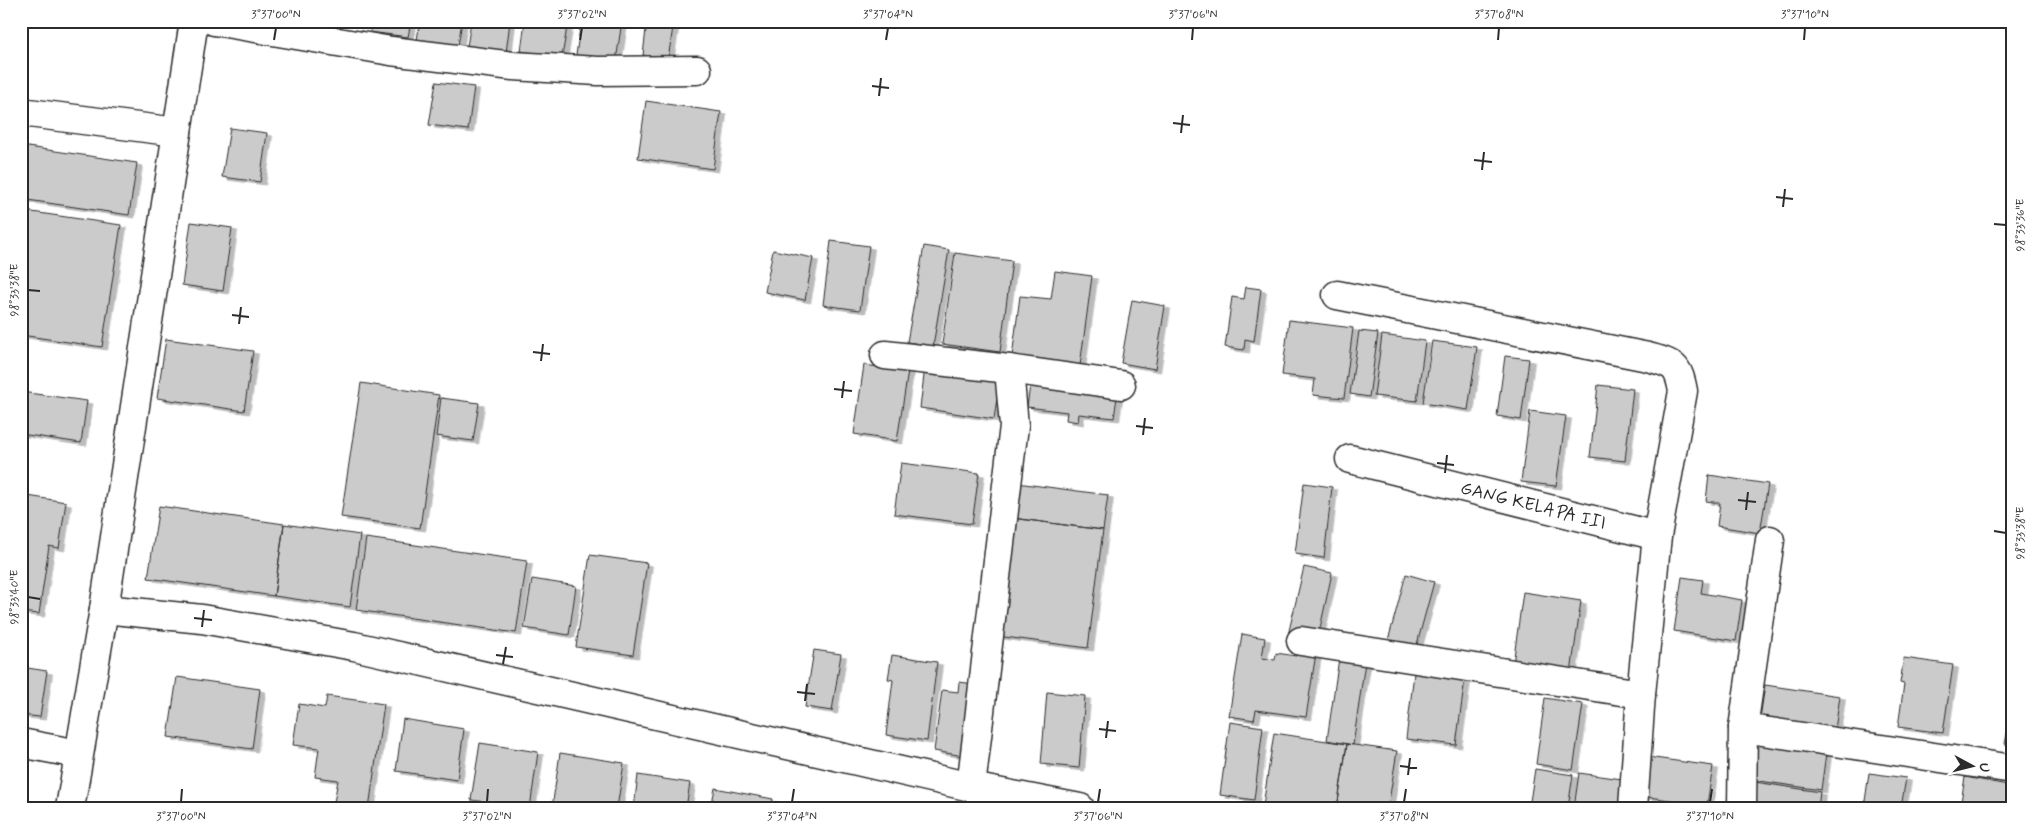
<svg xmlns="http://www.w3.org/2000/svg" width="2034" height="829" font-family="Mynerve,sans-serif">
	<defs>
		<filter id="shadow"><feDropShadow dx="5.5" dy="3" stdDeviation="0" flood-color="#0004"/></filter>
	</defs>
	<rect width="100%" height="100%" fill="#fff"/>
	<filter id="ink" filterUnits="userSpaceOnUse"><feTurbulence type="fractalNoise" baseFrequency=".02" numOctaves="2"/><feDisplacementMap in="SourceGraphic" scale="10" xChannelSelector="R" yChannelSelector="G"/><feConvolveMatrix kernelMatrix="1 2 1 2 8 2 1 2 1" color-interpolation-filters="sRGB"/></filter>
	<g filter="url(#ink)">
		<path fill="#cbcbcb" stroke="#2b2b2b" filter="url(#shadow)" d="M371 21H411L408 37 370 32Z
			M420 21H462L458 46 417 40Z
			M471 21H510L506 53 467 47Z
			M525 21H568L562 57 521 51Z
			M581 21H622L616 61 576 55Z
			M647 21H674L668 59 643 55Z
			M436 82 474 87 468 130 429 125Z
			M646 101 721 112 713 169 638 158Z
			M230 128 267 133 260 182 222 177Z
			M21 146 137 163 129 215 21 199Z
			M25 211 121 225 102 347 21 335V239Z
			M191 222 232 228 223 291 182 285Z
			M831 241 869 246 860 310 823 305Z
			M924 246 949 250 933 346 907 342Z
			M773 250 813 258 805 300 765 292Z
			M955 253 1012 261 1000 352 942 344Z
			M1055 271 1092 276 1080 366 1012 357 1020 296 1051 299Z
			M1246 287 1261 289 1254 341 1245 339 1244 350 1225 347 1232 297 1244 299Z
			M1132 300 1165 306 1155 369 1121 363Z
			M1289 320 1353 328 1344 398 1313 395 1315 379 1282 375Z
			M1359 331 1378 333 1369 397 1350 394Z
			M1382 335 1425 341 1417 401 1374 396Z
			M166 339 253 351 244 411 157 398Z
			M1432 341 1477 347 1468 410 1423 403Z
			M1505 356 1529 359 1521 420 1497 416Z
			M864 365 908 371 897 441 854 434Z
			M925 367 1000 377 994 419 920 408Z
			M1031 378 1118 390 1114 418 1079 414 1078 422 1066 420 1067 412 1027 407Z
			M361 383 439 395 420 528 341 517Z
			M1598 385 1633 389 1625 461 1590 457Z
			M21 392 87 401 81 443 21 434Z
			M441 398 479 403 473 441 436 436Z
			M1530 411 1566 416 1556 486 1521 482Z
			M901 463 979 473 972 524 894 514Z
			M1709 475 1768 484 1760 533 1717 526 1720 503 1706 501Z
			M1017 483 1108 495 1103 530 1012 518Z
			M1304 483 1332 487 1324 558 1295 554Z
			M21 495 66 502 59 548 49 546 39 614 21 612Z
			M159 506 284 524 274 596 148 578Z
			M1012 518 1103 530 1088 648 997 636Z
			M284 524 360 535 350 607 274 596Z
			M366 538 527 561 516 633 356 610Z
			M590 555 647 563 633 655 576 647Z
			M1304 567 1332 573 1317 642 1288 635Z
			M1406 574 1434 582 1414 655 1386 648Z
			M1682 577 1703 580 1701 593 1742 600 1736 641 1674 631Z
			M532 579 576 586 569 635 524 628Z
			M1523 592 1581 601 1571 673 1513 664Z
			M1242 634 1265 638 1262 658 1275 660 1276 653 1296 656 1297 650 1316 653 1306 717 1256 710 1254 720 1229 716Z
			M814 650 841 654 832 711 805 707Z
			M892 655 937 662 927 741 886 735 893 680 888 679Z
			M1339 658 1365 662 1353 745 1327 740Z
			M1904 658 1953 665 1943 733 1898 727 1904 684 1900 683Z
			M21 667 47 671 40 717 21 715Z
			M1414 673 1465 679 1456 745 1406 739Z
			M177 677 260 689 252 749 168 737Z
			M959 682 974 684 964 756 934 751 942 690 958 692Z
			M1765 685 1840 696 1834 736 1759 725Z
			M1047 692 1085 696 1079 768 1041 764Z
			M327 696 384 704 369 808H333L338 780 315 777 319 748 293 745 299 704 325 708Z
			M1545 698 1583 704 1573 770 1536 764Z
			M2013 702V745L2005 744Z
			M403 719 464 729 457 780 396 771Z
			M1230 722 1263 727 1254 800 1220 795Z
			M1274 733 1347 744 1337 808H1277L1263 806Z
			M1753 735 1827 746 1821 790 1746 779Z
			M480 743 538 752 530 808 471 800Z
			M1347 744 1397 751 1388 808H1337Z
			M560 753 624 763 617 808H552Z
			M1647 757 1713 766 1707 805 1641 796Z
			M1535 769 1573 775 1568 808H1529Z
			M1579 773 1629 780 1625 808H1574Z
			M1869 773 1906 778 1901 808H1864Z
			M638 775 690 783 686 808H634Z
			M1965 777 2013 786 2011 808H1960Z
			M1755 782 1820 792 1818 808H1751Z
			M715 788 773 799 771 808H711Z"/>
		<g fill="none" stroke-linecap="round" stroke-linejoin="round">
			<defs>
				<g id="minor">
					<path d="M214 21 391 51 513 66 598 71 697 70"/>
					<path d="M21 112 177 132"/>
					<path d="M1337 295 1648 357C1673 364 1678 364 1683 391L1657 536 1641 694 1633 808"/>
					<path d="M885 355 1009 369 1121 385"/>
					<path id="s1" d="M1350 459 1657 536"/>
					<path d="M104 609 202 619 354 646 971 787 1080 808"/>
					<path d="M1301 641 1641 694"/>
					<path d="M1743 728 2013 769"/>
					<path d="M21 743 78 754"/>
					<path d="M971 787 1014 426 1009 369"/>
					<path d="M70 808 104 609 194 21"/>
					<path d="M1742 808 1743 728 1770 540"/>
				</g>
			</defs>
			<use href="#minor" stroke="#2b2b2b" stroke-width="31"/>
			<use href="#minor" stroke="#fff" stroke-width="28"/>
		</g>
	</g>
	<path fill="none" stroke="#2b2b2b" stroke-width="2" d="M274 40 276 28M580 40 582 28M886 40 888 28M1192 40 1193 28M1498 40 1499 28M1804 40 1805 28M872 86 889 88M879 96 881 78M1173 123 1190 125M1181 133 1183 115M1474 160 1492 162M1482 170 1484 152M1776 197 1793 199M1783 207 1785 189M1994 224 2006 225M28 290 40 291M232 315 249 317M239 324 241 307M533 352 550 354M541 361 543 344M834 389 852 391M842 398 844 381M1136 426 1153 428M1143 435 1145 418M1437 463 1454 465M1445 473 1447 455M1738 500 1756 502M1746 510 1748 492M1994 531 2006 533M28 597 40 599M194 618 212 620M202 627 204 610M496 655 513 657M503 664 506 647M797 692 815 694M805 701 807 684M1099 729 1116 731M1106 738 1108 721M1400 766 1417 768M1408 775 1410 758M181 802 182 789M487 802 488 789M792 802 794 789M1098 802 1100 789M1404 802 1406 789M1710 802 1712 789"/>
	<g text-anchor="middle" stroke-width="4" stroke-linejoin="round" paint-order="stroke">
		<g font-size="18" fill="#2b2b2b" stroke="#fff">
			<text dy="6" stroke="none"><textPath href="#s1" startOffset="189">GANG KELAPA III</textPath></text>
		</g>
	</g>
	<rect width="2034" height="829" fill="none" stroke="#fff" stroke-width="55"/>
	<g transform="translate(1972 766) rotate(97)" stroke="#ffffff" stroke-width="4" paint-order="stroke">
	<path d="M0-4L9 19L0 12L-9 19Z" fill="#2b2b2b"/>
	<text y="-8" font-size="14" font-weight="bold" text-anchor="middle" fill="#2b2b2b">U</text>
	</g>
	<rect x="28" y="28" width="1978" height="774" fill="none" stroke="#2b2b2b" stroke-width="2"/>
	<g font-size="12" text-anchor="middle" fill="#2b2b2b">
		<text x="276" y="18">3°37'00"N</text>
		<text x="582" y="18">3°37'02"N</text>
		<text x="888" y="18">3°37'04"N</text>
		<text x="1193" y="18">3°37'06"N</text>
		<text x="1499" y="18">3°37'08"N</text>
		<text x="1805" y="18">3°37'10"N</text>
		<text transform="translate(2020 225) rotate(-90)" y="4">98°33'36"E</text>
		<text transform="translate(14 290) rotate(-90)" y="4">98°33'38"E</text>
		<text transform="translate(2020 533) rotate(-90)" y="4">98°33'38"E</text>
		<text transform="translate(14 597) rotate(-90)" y="4">98°33'40"E</text>
		<text x="181" y="820">3°37'00"N</text>
		<text x="487" y="820">3°37'02"N</text>
		<text x="792" y="820">3°37'04"N</text>
		<text x="1098" y="820">3°37'06"N</text>
		<text x="1404" y="820">3°37'08"N</text>
		<text x="1710" y="820">3°37'10"N</text>
	</g>
</svg>
